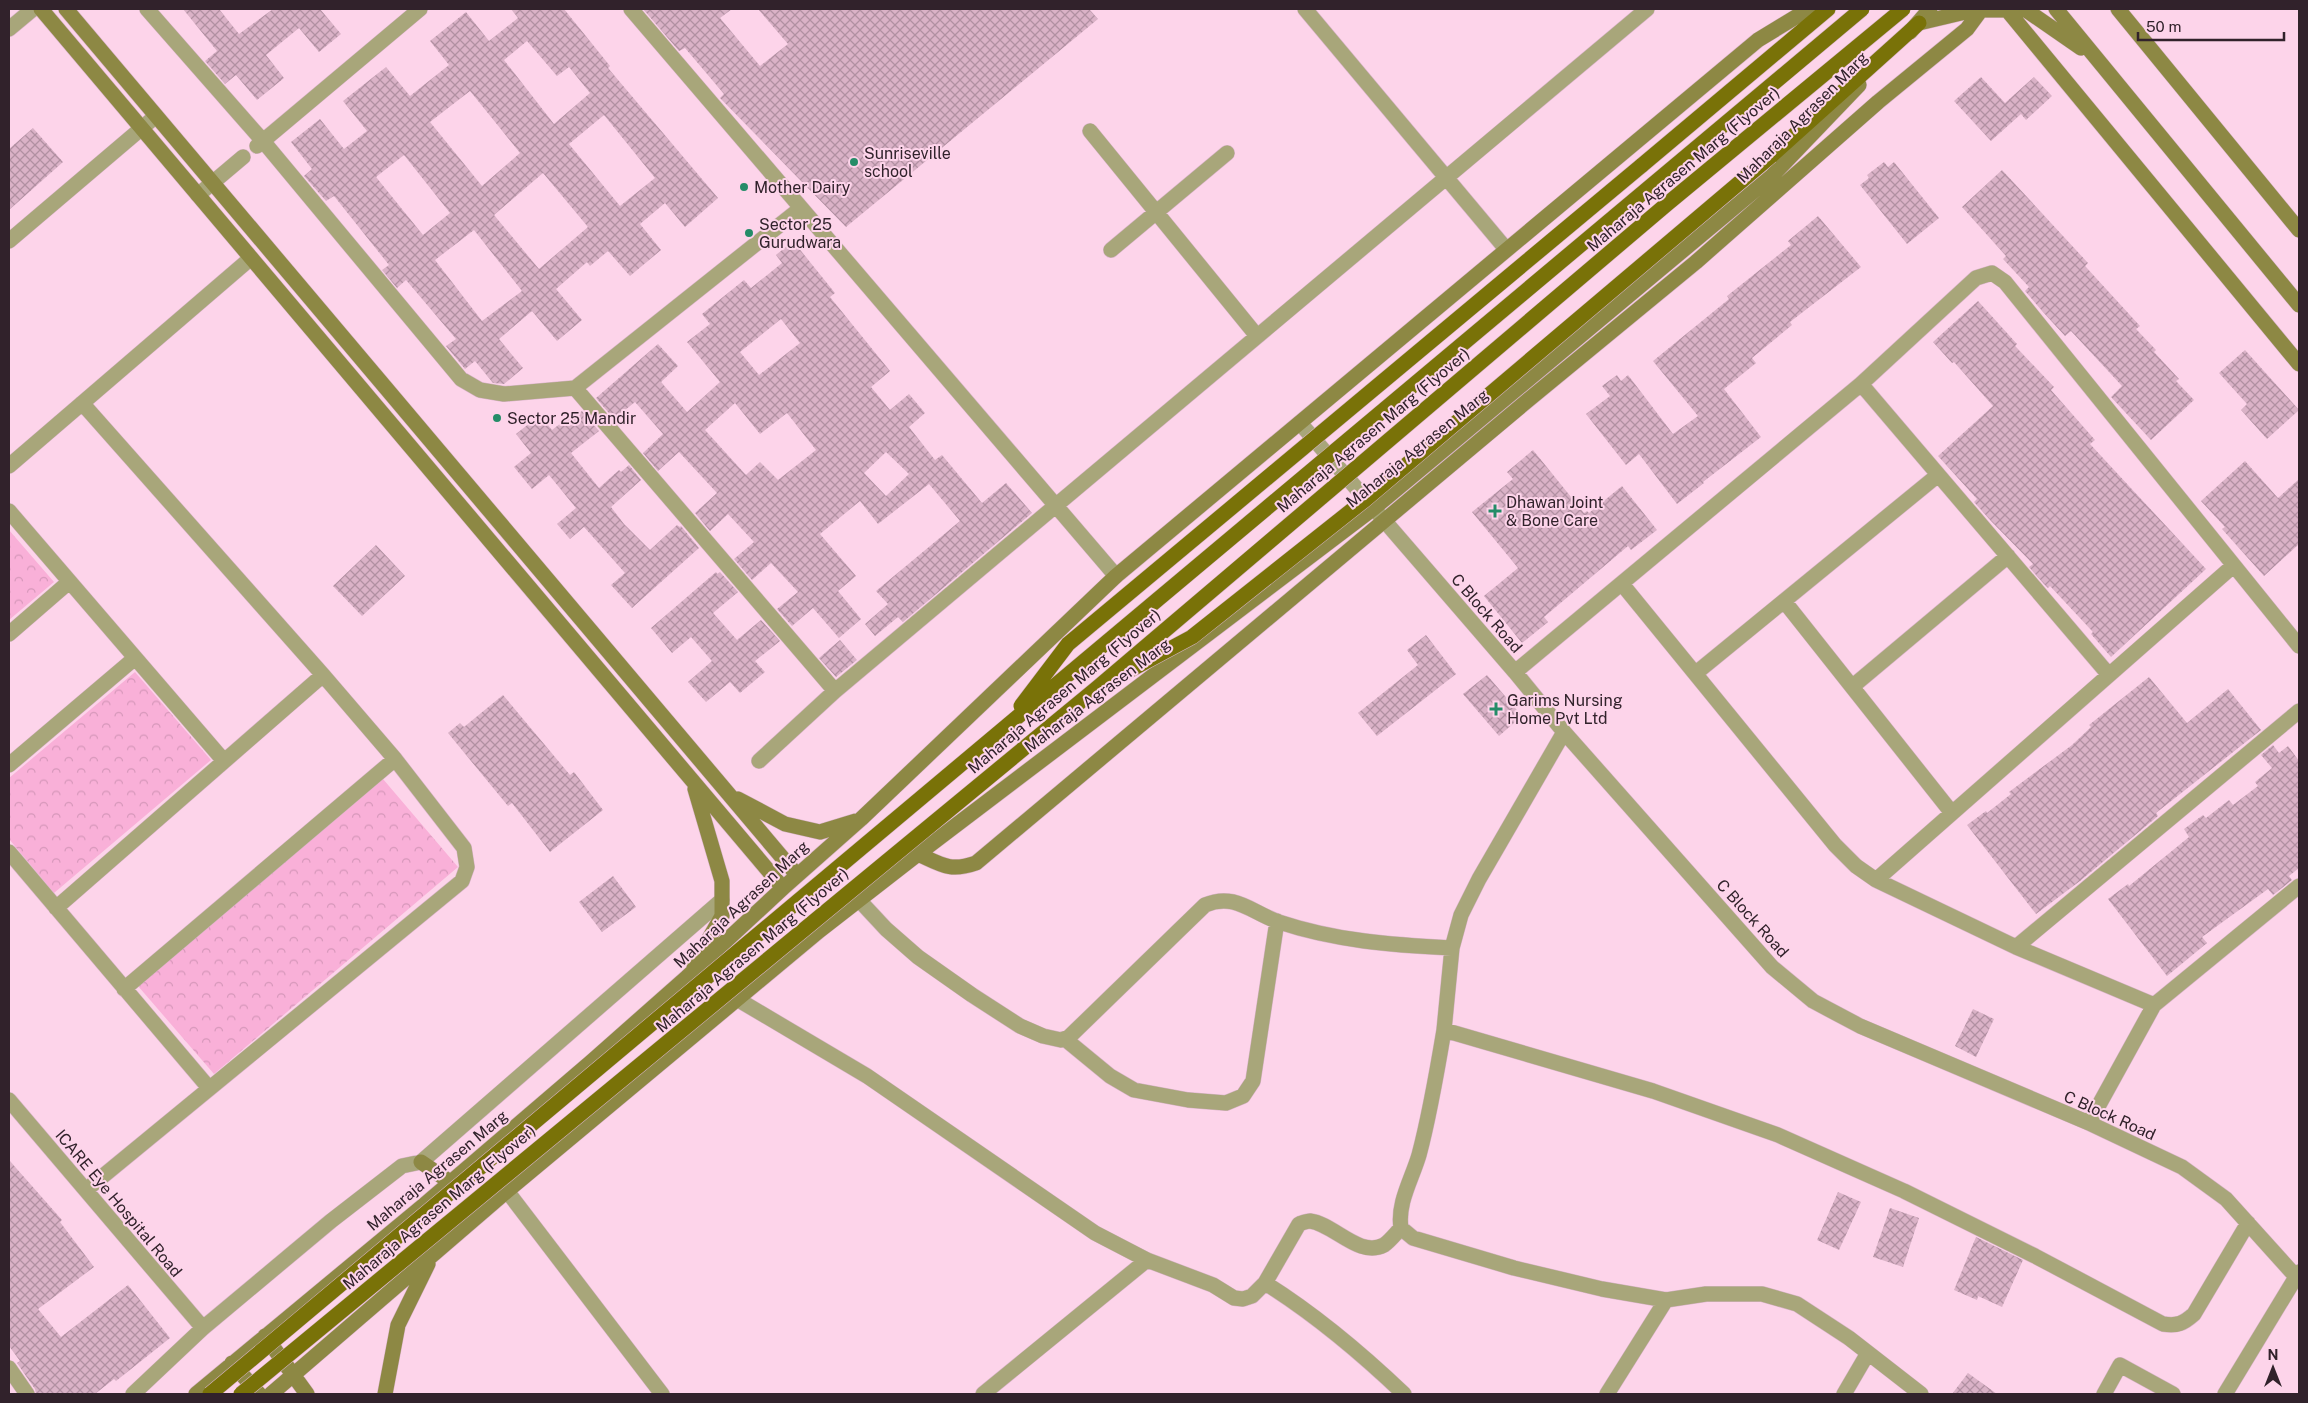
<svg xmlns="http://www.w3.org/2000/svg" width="2308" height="1403" font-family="'Public Sans',sans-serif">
	<defs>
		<pattern id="park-crowns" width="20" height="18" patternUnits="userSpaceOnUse" patternTransform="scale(1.25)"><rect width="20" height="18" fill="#f9b0d8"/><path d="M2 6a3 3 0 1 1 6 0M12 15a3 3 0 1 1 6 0" fill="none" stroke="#d697ba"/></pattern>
		<pattern id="building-cross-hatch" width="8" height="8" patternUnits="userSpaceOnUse" patternTransform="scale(1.25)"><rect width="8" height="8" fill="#dab2c7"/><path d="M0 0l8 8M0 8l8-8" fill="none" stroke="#b190a2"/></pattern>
	</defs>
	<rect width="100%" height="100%" fill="#fdd4ea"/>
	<path fill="url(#park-crowns)" d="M9 530 54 582 9 620Z
		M135 672 211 760 54 893 9 839V778Z
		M383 779 458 867 214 1074 138 986Z"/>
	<path fill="url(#building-cross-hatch)" fill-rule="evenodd" d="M183 9H219L239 34 273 9H320L341 34 319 52 299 28 266 55 284 78 257 100 236 75 225 84 205 61 217 51Z
		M511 9H564L610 66 608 68 718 198 685 227 665 203 640 224 661 250 630 276 608 251 590 266 587 262 556 289 582 320 557 341 532 311 499 339 523 368 504 384 493 383 475 361 465 369 446 346 456 339 406 280 397 288 382 270 389 265 334 196 326 201 304 176 312 169 291 142 320 119 344 149 367 131 343 101 386 67 410 96 449 65 430 41 466 12 489 41 518 18ZM527 41 557 76 569 67 590 93 554 124 504 60ZM470 91 520 153 482 186 430 122ZM604 115 655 178 620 206 569 144ZM404 155 450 213 423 235 376 177ZM543 173 588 227 539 269 494 215ZM474 230 522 291 482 321 435 260Z
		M643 9H732L720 18 760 66 788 44 758 9H1089L1098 19 846 227 720 98 724 94 685 48 679 51Z
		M1981 77 2005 103 2034 77 2052 96 2026 120 2021 114 1991 141 1954 101Z
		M33 128 63 162 9 210V149Z
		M1884 162 1888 167 1894 162 1939 218 1907 244 1860 185 1869 178 1867 175Z
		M2002 170 2088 263 2085 266 2140 326 2136 329 2156 350 2154 352 2179 379 2176 381 2194 400 2151 440 2111 397 2122 386 2071 331 2065 336 2043 312 2025 291 2029 287 2003 259 2006 256 1962 207Z
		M1818 216 1861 267 1790 322 1792 325 1752 358 1756 363 1724 389 1761 437 1703 482 1704 483 1677 504 1639 454 1626 465 1586 414 1610 396 1602 386 1617 375 1621 381 1628 375 1673 434 1698 416 1653 361 1729 299 1727 296 1791 245 1788 241Z
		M793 241 835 293 830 297 890 371 871 387 890 410 909 394 925 413 909 427 935 460 942 455 982 503 1006 483 1032 513 903 622 898 617 875 636 865 624 888 604 876 591 960 521 929 484 878 524 860 501 820 534 856 576 838 591 861 619 839 638 813 608 792 626 777 609 798 592 771 563 752 580 734 559 754 542 728 514 710 531 695 513 717 493 679 452 658 471 643 453 663 434 635 402 614 419 596 398 658 344 678 366 661 382 687 412 720 382 687 342 710 324 702 314 744 280 751 288 782 263 776 255ZM781 319 800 343 759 375 740 352ZM735 403 760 434 787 413 816 450 778 480 760 462 746 475 705 430ZM886 452 909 474 886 496 864 473Z
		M1978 301 2017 344 2015 346 2054 387 2051 390 2095 440 2090 444 2206 569 2111 657 2091 634 2093 632 2050 586 2048 588 2044 584 2029 567 2033 564 1991 521 1974 502 1977 499 1938 456 1993 406 1954 362 1952 363 1933 342Z
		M2245 350 2299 410 2267 439 2241 410 2247 404 2219 373Z
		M582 411 599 431 571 453 599 488 619 470 621 472 629 465 641 480 611 507 624 524 650 550 677 525 680 527 681 526 699 548 632 608 611 585 625 573 584 527 570 539 557 524 576 508 549 475 532 489 514 467 531 453 516 434 540 415 552 430 575 412 577 415Z
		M1533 450 1584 513 1587 511 1589 513 1622 486 1657 530 1631 550 1628 546 1544 617 1548 622 1522 643 1484 596 1518 568 1472 512 1513 479 1507 472Z
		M2245 461 2278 498 2299 479V544L2264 576 2222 529 2225 527 2201 501Z
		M376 545 405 576 362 616 333 586Z
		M716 572 717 574 720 572 738 592 713 613 737 640 761 620 780 641 755 661 765 672 740 693 730 682 706 702 688 682 712 661 691 637 672 653 651 628Z
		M1426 635 1456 674 1377 736 1358 713 1418 665 1407 650Z
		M840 640 857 660 836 677 819 658Z
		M1487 675 1522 716 1499 736 1463 694Z
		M2149 677 2187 723 2228 689 2261 730 2156 813 2158 816 2080 881 2036 914 1967 825 1986 811 1987 813 2011 794 2009 792 2072 745 2091 727 2089 725Z
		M503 695 570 775 574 772 603 810 550 852 512 803 508 806 448 733 460 723 464 727Z
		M2273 745 2279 753 2288 746 2299 761V868L2289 876 2292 880 2273 895 2268 889 2202 937 2207 943 2167 976 2108 899 2128 884 2129 886 2189 837 2184 829 2203 815 2206 818 2229 800 2233 805 2258 786 2255 782 2272 768 2261 755Z
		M613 876 636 907 602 932 579 902Z
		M1973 1009 1994 1019 1976 1057 1955 1046Z
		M9 1160 62 1220 60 1222 94 1267 38 1309 61 1337 128 1285 170 1338 116 1381 114 1379 95 1394H36L35 1389 17 1363 20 1361 9 1346Z
		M1838 1192 1861 1202 1839 1250 1817 1240Z
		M1890 1208 1919 1218 1903 1267 1873 1257Z
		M1976 1237 2023 1260 2002 1307 1978 1296 1977 1300 1954 1290Z
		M1968 1373 1997 1394H1952Z"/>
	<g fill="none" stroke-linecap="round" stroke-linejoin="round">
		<defs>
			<path id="street" d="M147 9 263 141 461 379 480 390 504 394 575 388 801 208
				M631 9 1116 576
				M1305 9 1506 249
				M9 29 33 9
				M1090 131 1257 336
				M257 146 420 9
				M198 195 243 157
				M9 241 156 116
				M1111 250 1227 153
				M1861 384 2109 675
				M575 388 835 691
				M82 403 323 675 395 759 464 848 467 867 462 881 86 1190
				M1300 423 1515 672 1564 732 1772 967 1813 1001 1860 1026 2089 1123 2182 1167 2226 1199 2299 1280
				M9 466 251 258
				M9 511 224 761
				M1622 584 1835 845 1856 866 1876 880 2016 947 2154 1005
				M1784 601 1952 813
				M9 634 69 582
				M1515 672 1861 384 1976 278 1992 273 2005 282 2299 646
				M1696 673 1938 475
				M1853 686 2008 556
				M1564 732 1479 879 1461 915 1452 948 1444 1030 1653 1091 1778 1135 1904 1191 2035 1256 2163 1324C2177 1326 2183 1324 2194 1314L2248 1223
				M759 761 835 691 1647 9
				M9 765 135 658
				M9 852 209 1088
				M1876 880 2233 566
				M859 900 886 929 918 957 972 995 1020 1026 1043 1036 1061 1040 1069 1037 1205 905C1235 892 1252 913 1279 922 1336 941 1392 945 1452 948
				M56 908 323 675
				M2016 947 2299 711
				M124 989 395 759
				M737 999 867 1076 1095 1233 1147 1260 1213 1285 1234 1298 1243 1299 1252 1296 1265 1283 1299 1224C1302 1223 1307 1221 1310 1221 1334 1224 1359 1258 1384 1245 1390 1241 1396 1233 1401 1228
				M1444 1030C1437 1072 1430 1114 1419 1155 1412 1179 1397 1203 1401 1228L1413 1238 1514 1268 1602 1289 1666 1300 1706 1294H1762L1797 1304 1849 1338 1921 1394
				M1065 1039 1110 1076 1134 1090 1188 1100 1226 1103 1243 1096 1253 1081 1277 921
				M9 1100 203 1328
				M2089 1123 2154 1005 2299 886
				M507 1191 662 1394
				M1265 1283C1316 1315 1361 1353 1404 1394
				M9 1368 27 1394
				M133 1394 203 1328 331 1221 402 1166 421 1162 722 900
				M983 1394 1147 1260
				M1607 1394 1666 1300
				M1844 1394 1868 1353
				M2104 1394 2120 1365 2173 1394
				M2225 1394 2299 1272"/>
			<path id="secondary" d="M41 9 783 888
				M66 9 797 875
				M2056 9 2299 305
				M2118 9 2299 230
				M2007 10 2299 364
				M1919 23 1974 10H2026L2081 48
				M1910 32 1930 9
				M738 799 785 824 820 832 856 821
				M918 854C942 865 950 872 976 863L1527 401 1696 262 1878 102 1967 29 1981 10
				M694 965 722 916V881L695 789
				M421 1162 450 1182
				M265 1336 307 1394
				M232 1363 259 1394
				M196 1394 424 1205 591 1062 687 977 783 888 861 819 1116 576 1758 40 1809 9
				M271 1394 507 1191 819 931 918 854 1374 508 1772 176 1859 85
				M385 1394 398 1325 428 1264"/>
			<path id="primary" d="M1771 156 1919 23
				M1641 166 1828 9"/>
		</defs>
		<use href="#street" stroke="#d8b4c8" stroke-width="16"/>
		<use href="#secondary" stroke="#d8b4c8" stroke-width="16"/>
		<use href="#primary" stroke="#d8b4c8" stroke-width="16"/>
		<use href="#street" stroke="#a8a67a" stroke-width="15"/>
		<use href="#secondary" stroke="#8d8844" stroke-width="15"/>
		<use href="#primary" stroke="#797208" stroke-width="15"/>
		<defs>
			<path id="primary-bridge" d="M1123 674 1192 637 1366 499 1771 156
				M1021 706 1068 644 1641 166
				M210 1394 1862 9
				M241 1394 1097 688 1667 204 1903 9"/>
		</defs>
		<use href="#primary-bridge" stroke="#d8b4c8" stroke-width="16" stroke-linecap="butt"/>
		<use href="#primary-bridge" stroke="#797208" stroke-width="15"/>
	</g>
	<g fill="#258c68" stroke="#fdd4ea" stroke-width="2">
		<circle cx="854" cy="162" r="5"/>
		<circle cx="744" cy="187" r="5"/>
		<circle cx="749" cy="233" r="5"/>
		<circle cx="497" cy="418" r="5"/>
		<path d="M1492.5 503.5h5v5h5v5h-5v5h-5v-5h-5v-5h5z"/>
		<path d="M1493.5 701.5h5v5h5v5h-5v5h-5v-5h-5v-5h5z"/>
	</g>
	<g text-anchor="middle" stroke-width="4" stroke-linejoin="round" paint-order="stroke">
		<g font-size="16" fill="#31222b" stroke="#fdd4ea">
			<text transform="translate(1802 117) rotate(-45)" y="6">Maharaja Agrasen Marg</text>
			<text transform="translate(1683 169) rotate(-40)" y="6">Maharaja Agrasen Marg (Flyover)</text>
			<text transform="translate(1373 430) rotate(-40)" y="6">Maharaja Agrasen Marg (Flyover)</text>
			<text transform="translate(1417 448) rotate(-39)" y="6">Maharaja Agrasen Marg</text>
			<text transform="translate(1487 613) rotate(49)" y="6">C Block Road</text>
			<text transform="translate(1064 691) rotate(-40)" y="6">Maharaja Agrasen Marg (Flyover)</text>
			<text transform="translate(1097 695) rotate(-37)" y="6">Maharaja Agrasen Marg</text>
			<text transform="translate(741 904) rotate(-43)" y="6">Maharaja Agrasen Marg</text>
			<text transform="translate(1753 918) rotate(48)" y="6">C Block Road</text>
			<text transform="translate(752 950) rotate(-40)" y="6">Maharaja Agrasen Marg (Flyover)</text>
			<text transform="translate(2110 1115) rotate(24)" y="6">C Block Road</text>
			<text transform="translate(437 1170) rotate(-40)" y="6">Maharaja Agrasen Marg</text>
			<text transform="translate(119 1203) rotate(50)" y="6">ICARE Eye Hospital Road</text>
			<text transform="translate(439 1207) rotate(-40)" y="6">Maharaja Agrasen Marg (Flyover)</text>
		</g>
		<g font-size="16" fill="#31222b" stroke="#fdd4ea" text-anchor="start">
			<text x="864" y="159">Sunriseville<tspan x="864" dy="18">school</tspan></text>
			<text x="754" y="193">Mother Dairy</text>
			<text x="759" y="230">Sector 25<tspan x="759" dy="18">Gurudwara</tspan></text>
			<text x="507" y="424">Sector 25 Mandir</text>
			<text x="1506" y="508">Dhawan Joint<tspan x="1506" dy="18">&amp; Bone Care</tspan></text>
			<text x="1507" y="706">Garims Nursing<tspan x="1507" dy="18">Home Pvt Ltd</tspan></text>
		</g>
	</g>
	<rect width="2308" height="1403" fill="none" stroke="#31222b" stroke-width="20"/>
	<g transform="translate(2273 1368)" stroke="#fdd4ea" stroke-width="4" paint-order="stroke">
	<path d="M0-4L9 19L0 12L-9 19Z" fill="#31222b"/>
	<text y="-8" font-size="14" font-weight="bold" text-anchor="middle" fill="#31222b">N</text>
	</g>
	<path d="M2138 32v8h146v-8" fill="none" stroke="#31222b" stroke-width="2.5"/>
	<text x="2146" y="32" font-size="15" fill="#31222b" stroke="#fdd4ea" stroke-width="4" paint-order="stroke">50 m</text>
</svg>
